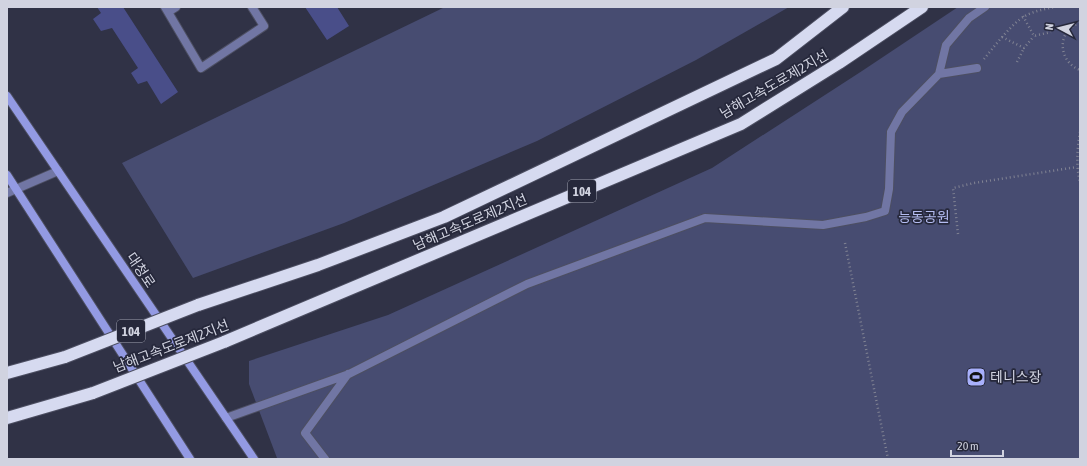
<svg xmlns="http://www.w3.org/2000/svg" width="1087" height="466" font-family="'Asap Condensed','Noto Sans KR',sans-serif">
	<rect width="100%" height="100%" fill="#303246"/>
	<path fill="#474c71" d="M445 7H789L696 60 537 141 344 223 193 278 122 163Z
		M958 7H1080V459L277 458 249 384V361L388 315 712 168 862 71Z"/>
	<path fill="#494e89" d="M97 7H123L178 92 161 104 147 81 138 84 131 73 138 68 112 28 101 31 93 19 101 13Z
		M305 7H337L349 26 327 40Z"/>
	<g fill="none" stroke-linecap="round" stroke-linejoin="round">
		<defs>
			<path id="service" d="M165 7 201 68 264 26 252 7
				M168 12 176 7
				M977 68 939 74 946 45 969 18 985 7
				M226 418 349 374 527 284 705 218 823 225 866 217 885 211 889 189 891 132 902 112 939 74
				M325 459 305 433 348 374"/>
			<path id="tertiary" d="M7 193 58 171"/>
			<path id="secondary" d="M7 96 254 459
				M7 175 190 459"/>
			<path id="motorway" d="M198 305 318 265 444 217 776 59 843 7
				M224 342 741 124 839 63 922 7
				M7 373 65 357
				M7 418 93 393"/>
		</defs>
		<use href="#service" stroke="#4d4f62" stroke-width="10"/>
		<use href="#tertiary" stroke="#4d4f62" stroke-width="10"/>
		<use href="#secondary" stroke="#4d4f62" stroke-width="10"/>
		<use href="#motorway" stroke="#4d4f62" stroke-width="14"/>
		<path stroke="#818393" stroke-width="2.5" stroke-dasharray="1 3" stroke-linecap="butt" d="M1023 16 1034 36 1051 32
			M1080 23C1056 30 1058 62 1080 70
			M1002 37 1024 48 1034 36
			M984 59C993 48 1013 22 1025 16 1034 11 1045 9 1055 7
			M1017 62 1024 48
			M1080 132C1077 150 1076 165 1080 183
			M958 234 953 188 974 183 1077 167
			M845 243 888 459"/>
		<use href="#service" stroke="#7176a4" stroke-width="8"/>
		<use href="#tertiary" stroke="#7176a4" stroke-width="8"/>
		<use href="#secondary" stroke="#939ae3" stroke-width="8"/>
		<use href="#motorway" stroke="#d6daf0" stroke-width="12"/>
		<defs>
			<path id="motorway-bridge" d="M65 357 198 305
				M93 393 224 342"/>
		</defs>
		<use href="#motorway-bridge" stroke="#4d4f62" stroke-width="14" stroke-linecap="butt"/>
		<use href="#motorway-bridge" stroke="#d6daf0" stroke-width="12"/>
	</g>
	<defs>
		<symbol id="stadium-square" viewBox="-11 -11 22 22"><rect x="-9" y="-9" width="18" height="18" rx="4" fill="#a8b0fc" stroke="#26283b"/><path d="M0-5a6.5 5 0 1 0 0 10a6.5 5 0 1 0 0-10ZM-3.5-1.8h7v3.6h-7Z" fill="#111"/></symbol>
	</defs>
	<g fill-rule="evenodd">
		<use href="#stadium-square" x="965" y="366" width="22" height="22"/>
	</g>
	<g text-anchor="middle" stroke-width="3.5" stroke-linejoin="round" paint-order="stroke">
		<g fill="#26283b" stroke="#9ea0ae" stroke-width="1">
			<rect x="568" y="180" width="28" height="22" rx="3"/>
			<rect x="117" y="320" width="28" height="22" rx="3"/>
		</g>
		<g font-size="13" font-weight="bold" fill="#d1d3e0">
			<text x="582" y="196">104</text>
			<text x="131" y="336">104</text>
		</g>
		<g font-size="14" fill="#d1d3e0" stroke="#26283b">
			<text transform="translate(774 84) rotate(-30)" y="5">남해고속도로제2지선</text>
			<text transform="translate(470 222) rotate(-23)" y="5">남해고속도로제2지선</text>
			<text transform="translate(141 270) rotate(56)" y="5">대청로</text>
			<text transform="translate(171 346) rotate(-21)" y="5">남해고속도로제2지선</text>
		</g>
		<g font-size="14" fill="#b4bcf1" stroke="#26283b">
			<text x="924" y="222">능동공원</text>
		</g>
		<g font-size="14" fill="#d1d3e0" stroke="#26283b" text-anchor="start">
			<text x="990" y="382">테니스장</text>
		</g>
	</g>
	<rect width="1087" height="466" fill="none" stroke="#d1d3e0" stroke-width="16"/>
	<g transform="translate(1059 28) rotate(277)" stroke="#26283b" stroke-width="3" paint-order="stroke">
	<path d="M0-3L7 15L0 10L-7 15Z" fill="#d1d3e0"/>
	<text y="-6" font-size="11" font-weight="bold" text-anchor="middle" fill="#d1d3e0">N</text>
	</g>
	<path d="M951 450v6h52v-6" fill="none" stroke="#d1d3e0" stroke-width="2"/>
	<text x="957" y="450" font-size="12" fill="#d1d3e0" stroke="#26283b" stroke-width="3" paint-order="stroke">20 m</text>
</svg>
